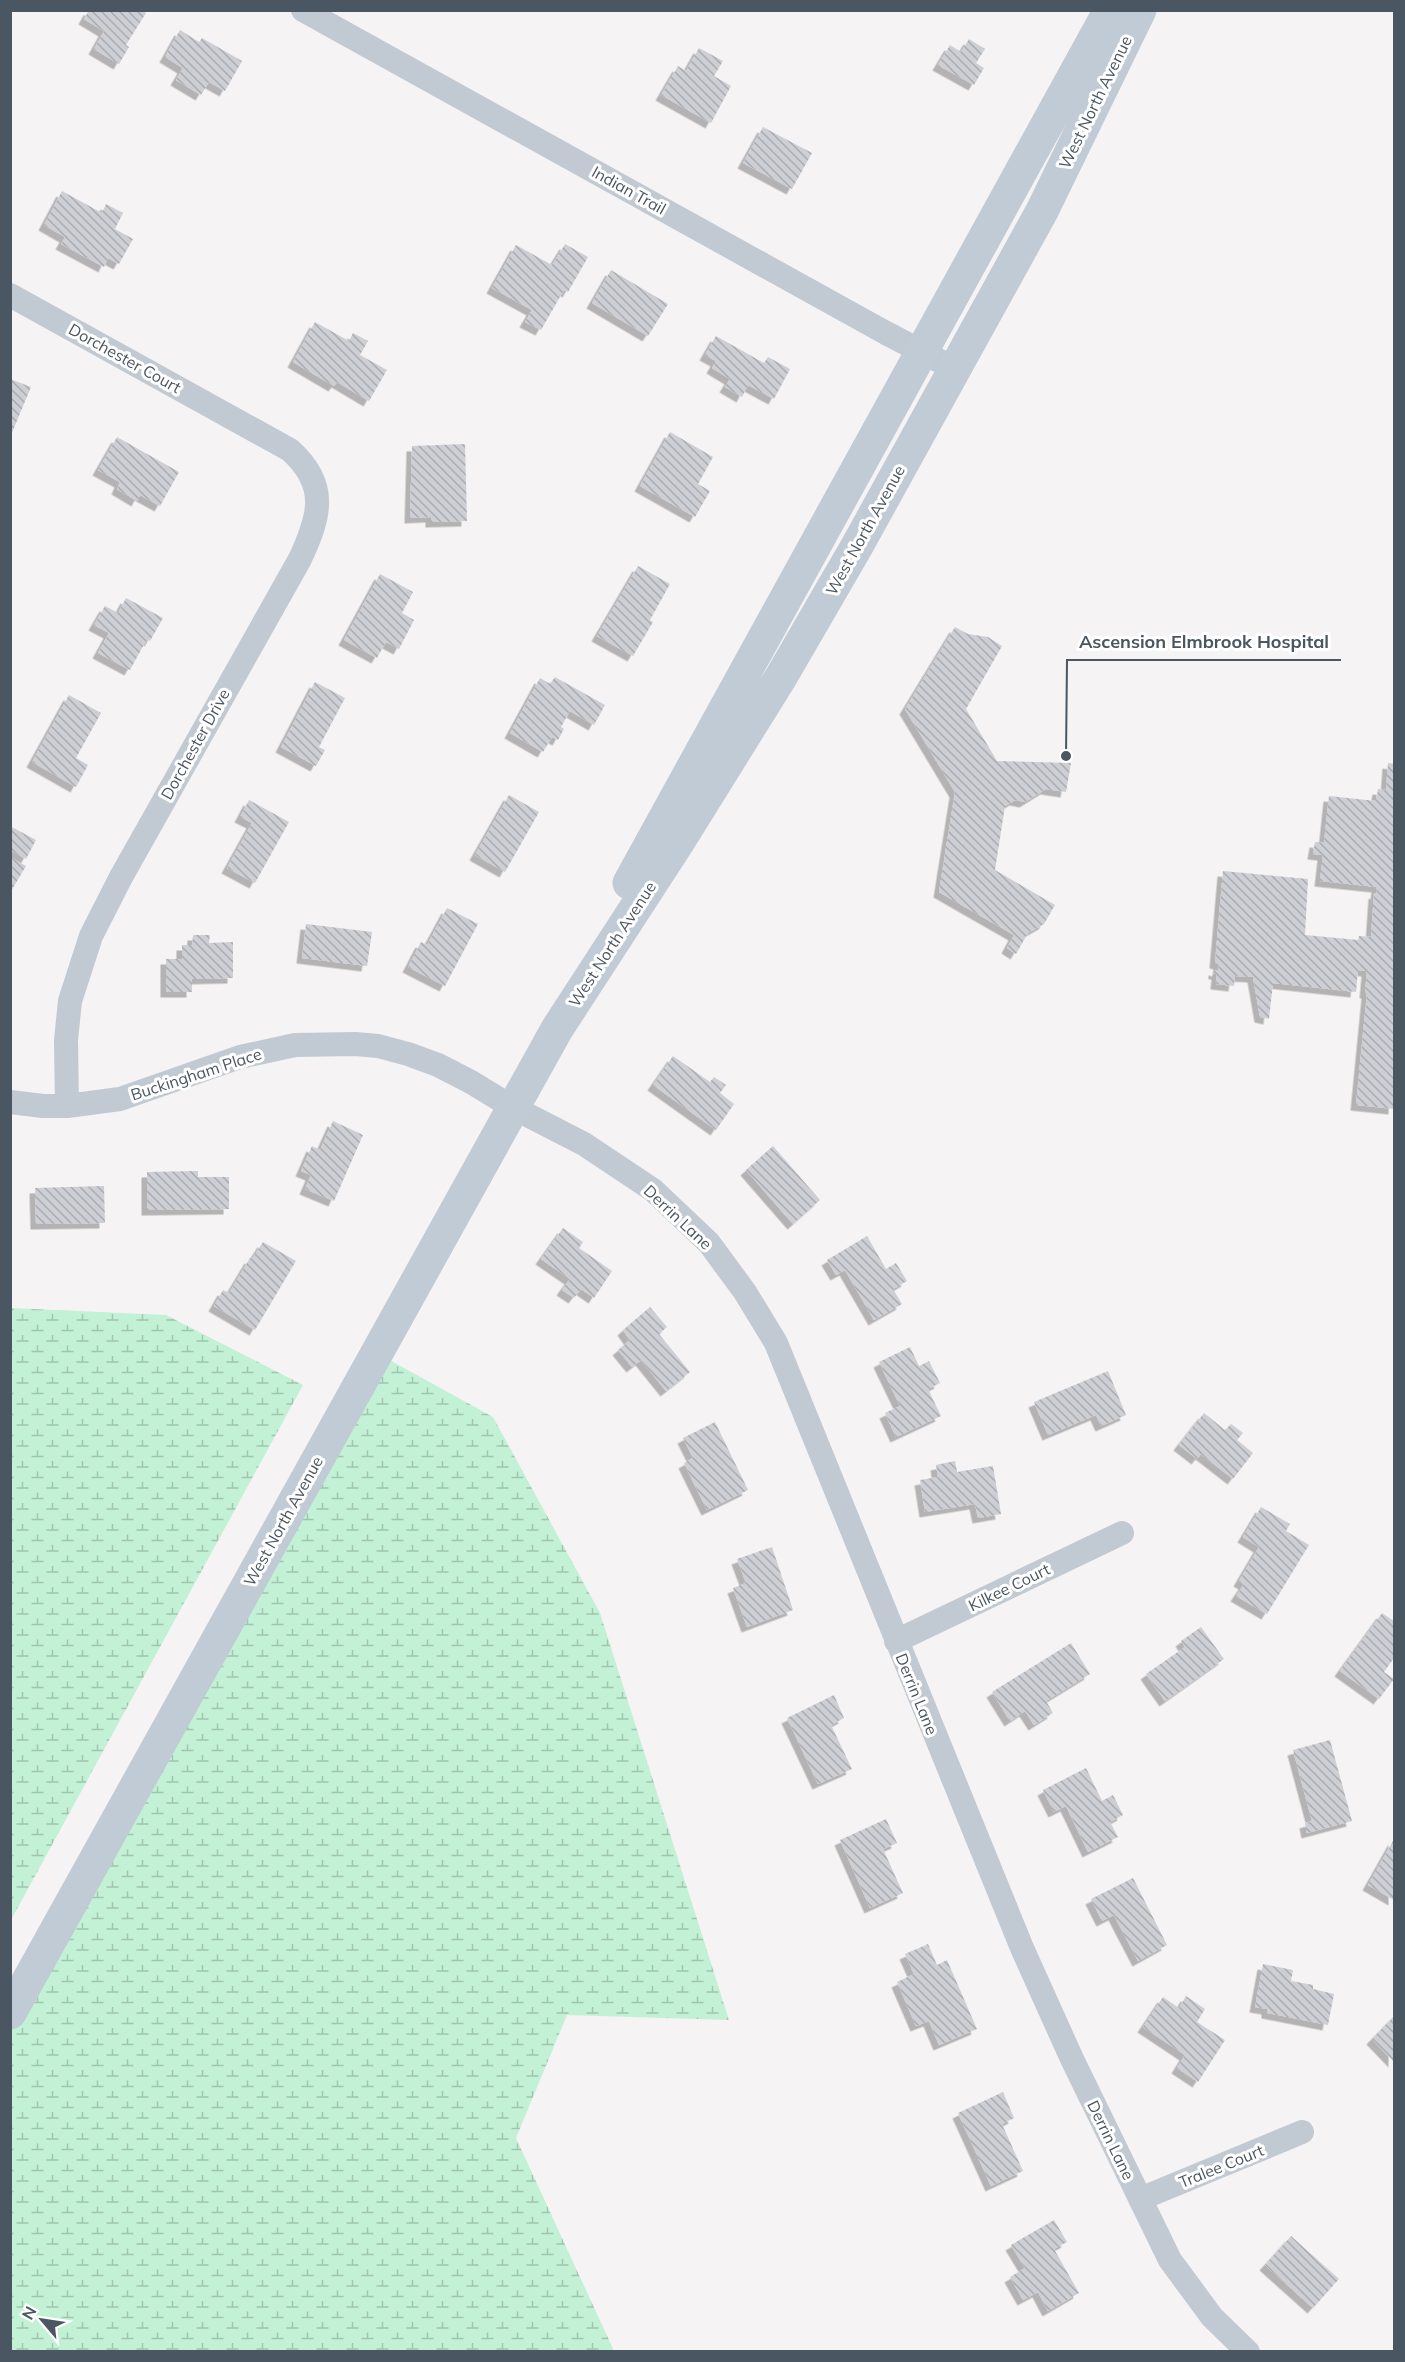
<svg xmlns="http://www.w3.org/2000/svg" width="1405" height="2362" font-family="Mulish,sans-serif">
	<defs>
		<pattern id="wetland-marsh" width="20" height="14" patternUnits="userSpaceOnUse" patternTransform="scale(1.5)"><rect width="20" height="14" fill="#c3f1d5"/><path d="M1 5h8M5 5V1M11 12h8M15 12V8" fill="none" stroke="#a0c6b0"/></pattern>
		<pattern id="building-back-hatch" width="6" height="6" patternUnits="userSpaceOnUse" patternTransform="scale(1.5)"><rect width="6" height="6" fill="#cdcfd5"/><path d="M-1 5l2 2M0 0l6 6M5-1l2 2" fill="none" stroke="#a8abb0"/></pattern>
		<filter id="shadow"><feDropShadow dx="-5.5" dy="5.5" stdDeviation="0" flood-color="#0004"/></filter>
	</defs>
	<rect width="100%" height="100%" fill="#f5f3f3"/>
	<path fill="url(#wetland-marsh)" d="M11 1308 166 1315 303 1385 11 1920Z
		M366 1347 493 1417 600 1613 729 2020 567 2015 516 2138 614 2351 11 2352V2011Z"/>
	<path fill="url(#building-back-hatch)" filter="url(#shadow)" d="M89 10H142L146 13 126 45 129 47 119 64 94 49 104 31 84 19Z
		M180 30 199 42 202 38 242 61 225 91 209 82 201 95 176 80 183 68 165 57Z
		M969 39 985 49 976 63 984 68 974 85 938 65 950 45 961 52Z
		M699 48 723 61 714 76 731 86 711 123 661 95 678 66 686 71Z
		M763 127 812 153 792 189 743 163Z
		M62 191 102 213 106 204 123 213 115 229 133 239 119 264 108 258 104 267 61 244 65 237 44 225Z
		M565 244 588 257 568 292 564 290 541 330 525 322 532 310 492 288 516 245 552 265Z
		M611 270 668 304 648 336 592 303Z
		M315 322 349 341 353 333 368 341 360 355 387 370 369 401 337 382 334 386 293 362Z
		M716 336 764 363 768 357 790 369 774 399 748 385 742 397 725 387 730 379 712 368 716 361 705 355Z
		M10 379 31 387 11 435H10Z
		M670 432 713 457 698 484 710 491 695 517 640 486Z
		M117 437 179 472 160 506 140 495 137 501 117 489 120 482 98 470Z
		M465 444 467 521 431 522V517L410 518 412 446Z
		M638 566 670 584 650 620 653 622 633 656 597 636Z
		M380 574 413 592 402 613 414 620 399 649 386 642 377 658 344 640Z
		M126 598 163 618 150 641 147 639 130 670 98 653 109 633 94 625 105 606 118 613Z
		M955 627 968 634 988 637 1002 646 966 709 997 761 1071 763 1066 792 1046 789 1025 802 1015 800 1005 806 995 870 1055 905 1044 924 1028 933 1016 954 1007 948 1014 935 939 892 955 792 905 709Z
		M555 677 605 705 594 725 570 711 561 727 564 729 558 740 552 737 543 752 510 733 540 678 550 684Z
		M315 682 345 698 319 747 325 750 316 766 281 747Z
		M69 695 101 713 76 758 88 765 76 787 32 762Z
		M1388 763 1394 764V1109L1356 1105 1367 993H1365L1367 971 1358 970 1356 992 1273 983 1269 1019 1260 1017 1253 977 1235 976 1234 986 1216 984 1217 974H1214V970L1218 971 1219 964 1215 963 1223 871 1308 879 1305 935 1358 940 1359 936 1371 937 1374 893 1376 894 1377 887 1320 881 1323 855 1313 854 1315 842 1324 843 1329 796 1376 801 1378 789 1386 790Z
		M509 795 539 812 505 872 475 855Z
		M249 800 289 822 255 883 227 868 252 823 240 817Z
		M10 826 36 840 26 859 10 850Z
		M10 857 26 866 10 893Z
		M447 908 478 924 445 986 408 967 421 942 427 945Z
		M306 924 372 932 367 966 302 958Z
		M193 935H210L209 943 233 942V978L192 979V992H166V959H182V945H192Z
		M673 1056 710 1082 714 1077 726 1085 720 1093 734 1104 716 1130 653 1085Z
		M333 1121 363 1135 334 1201 305 1189 311 1175 301 1171 312 1146 320 1150Z
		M773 1146 820 1200 793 1224 746 1170Z
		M198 1171V1177H229V1209L147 1210V1172Z
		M104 1186 105 1223 36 1224 35 1188Z
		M563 1228 583 1242 579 1248 612 1271 594 1298 581 1289 574 1298 562 1290 570 1279 541 1259Z
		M867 1236 886 1269 896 1263 907 1281 893 1289 902 1304 874 1320 845 1270 836 1275 827 1260Z
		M263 1242 296 1261 255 1330 214 1306 223 1290 229 1293 250 1258 252 1259Z
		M650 1307 667 1327 659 1334 690 1372 666 1391 641 1360 632 1367 618 1350 630 1340 623 1330Z
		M910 1347 919 1366 929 1361 940 1383 928 1389 941 1416 896 1437 885 1413 900 1406 879 1362Z
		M1108 1371 1126 1415 1101 1426 1096 1415 1048 1435 1034 1402Z
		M1204 1413 1225 1430 1231 1424 1243 1433 1237 1440 1253 1453 1233 1479 1201 1454 1197 1459 1179 1445Z
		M715 1422 748 1490 707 1510 684 1463 693 1458 683 1438Z
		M955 1461 957 1472 993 1466 1001 1514 978 1518 975 1504 925 1512 920 1480 938 1477 936 1465Z
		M1261 1507 1290 1524 1286 1531 1309 1545 1267 1614 1236 1596 1244 1584 1239 1581 1259 1547 1243 1537Z
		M772 1547 793 1610 747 1627 733 1588 746 1583 737 1559Z
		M1382 1613 1394 1621V1658L1384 1672 1394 1679 1379 1699 1340 1671Z
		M1201 1627 1224 1659 1165 1701 1146 1674 1185 1647 1181 1641Z
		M1071 1643 1090 1674 1046 1701 1053 1713 1034 1725 1025 1711 1010 1721 992 1692Z
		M834 1695 844 1718 831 1725 852 1769 818 1784 787 1718Z
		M1330 1740 1352 1821 1307 1833 1305 1823 1312 1821 1293 1750Z
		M1086 1768 1102 1801 1113 1795 1123 1815 1110 1822 1118 1837 1088 1852 1066 1806 1054 1812 1043 1790Z
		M886 1819 897 1843 883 1849 903 1893 870 1908 840 1840Z
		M1394 1839V1900L1368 1885Z
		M1133 1878 1167 1945 1138 1961 1114 1915 1102 1921 1091 1899Z
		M928 1944 937 1965 947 1960 977 2029 939 2045 929 2021 916 2026 897 1982 914 1974 905 1954Z
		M1263 1964 1293 1970 1291 1981 1313 1985V1989L1334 1994 1328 2025 1267 2013V2009L1255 2007Z
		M1186 1996 1205 2009 1197 2022 1225 2040 1198 2082 1177 2068 1185 2055 1143 2027 1163 1997 1179 2008Z
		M1394 2016V2062L1372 2039Z
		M1003 2092 1014 2118 1002 2124 1023 2171 991 2186 958 2113Z
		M1054 2220 1067 2242 1054 2249 1079 2293 1048 2311 1038 2292 1023 2300 1010 2277 1025 2268 1011 2245Z
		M1291 2236 1339 2279 1313 2308 1265 2265Z"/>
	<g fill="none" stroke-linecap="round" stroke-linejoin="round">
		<path stroke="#c1cad2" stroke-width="24" d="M303 10 886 333 955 369
			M10 295 290 450C329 485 320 516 300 559L121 877 91 936 70 1001 66 1040 67 1106
			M10 1102 43 1106H67L120 1099 240 1057 295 1045 355 1044 378 1046 408 1054 438 1065 471 1082 512 1107 584 1144 653 1190 709 1243 745 1292 776 1343 1022 1948 1072 2059 1170 2260 1212 2317 1248 2352
			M896 1641 1122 1533
			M1140 2199 1302 2132"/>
		<path stroke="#c1cbd6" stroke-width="33" d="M629 883 1110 10
			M10 2013 557 1029 679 841 781 677 857 546 1042 211 1140 10"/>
	</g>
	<g text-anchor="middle" stroke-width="6" stroke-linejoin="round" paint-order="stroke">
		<g font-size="16" fill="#4a5661" stroke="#fff">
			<text transform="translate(1095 102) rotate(-64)" y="6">West North Avenue</text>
			<text transform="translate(629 190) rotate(29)" y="6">Indian Trail</text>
			<text transform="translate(125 358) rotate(29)" y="6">Dorchester Court</text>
			<text transform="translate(865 530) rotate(-61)" y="6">West North Avenue</text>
			<text transform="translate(195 744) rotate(-61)" y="6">Dorchester Drive</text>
			<text transform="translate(612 944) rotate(-57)" y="6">West North Avenue</text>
			<text transform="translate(196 1074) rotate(-18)" y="6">Buckingham Place</text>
			<text transform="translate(678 1217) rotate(43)" y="6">Derrin Lane</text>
			<text transform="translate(283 1521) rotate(-61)" y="6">West North Avenue</text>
			<text transform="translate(1009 1587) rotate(-26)" y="6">Kilkee Court</text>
			<text transform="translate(917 1694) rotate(68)" y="6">Derrin Lane</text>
			<text transform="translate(1111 2140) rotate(64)" y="6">Derrin Lane</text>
			<text transform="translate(1221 2166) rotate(-22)" y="6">Tralee Court</text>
		</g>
	</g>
	<path fill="none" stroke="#4a5661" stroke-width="2" d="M1066 756L1067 660H1341"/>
	<circle fill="#4a5661" stroke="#fff" stroke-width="2" cx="1066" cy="756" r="6"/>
	<g font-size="18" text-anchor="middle" font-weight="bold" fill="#4a5661" stroke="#fff" stroke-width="6" stroke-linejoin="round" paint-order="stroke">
		<text x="1204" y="648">Ascension Elmbrook Hospital</text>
	</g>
	<rect width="1405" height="2362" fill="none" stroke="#4a5661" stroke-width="24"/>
	<g transform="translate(42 2320) rotate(299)" stroke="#ffffff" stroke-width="4.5" paint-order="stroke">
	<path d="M0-4.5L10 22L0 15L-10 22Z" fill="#4a5661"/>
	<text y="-9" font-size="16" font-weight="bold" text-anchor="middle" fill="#4a5661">N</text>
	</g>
</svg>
